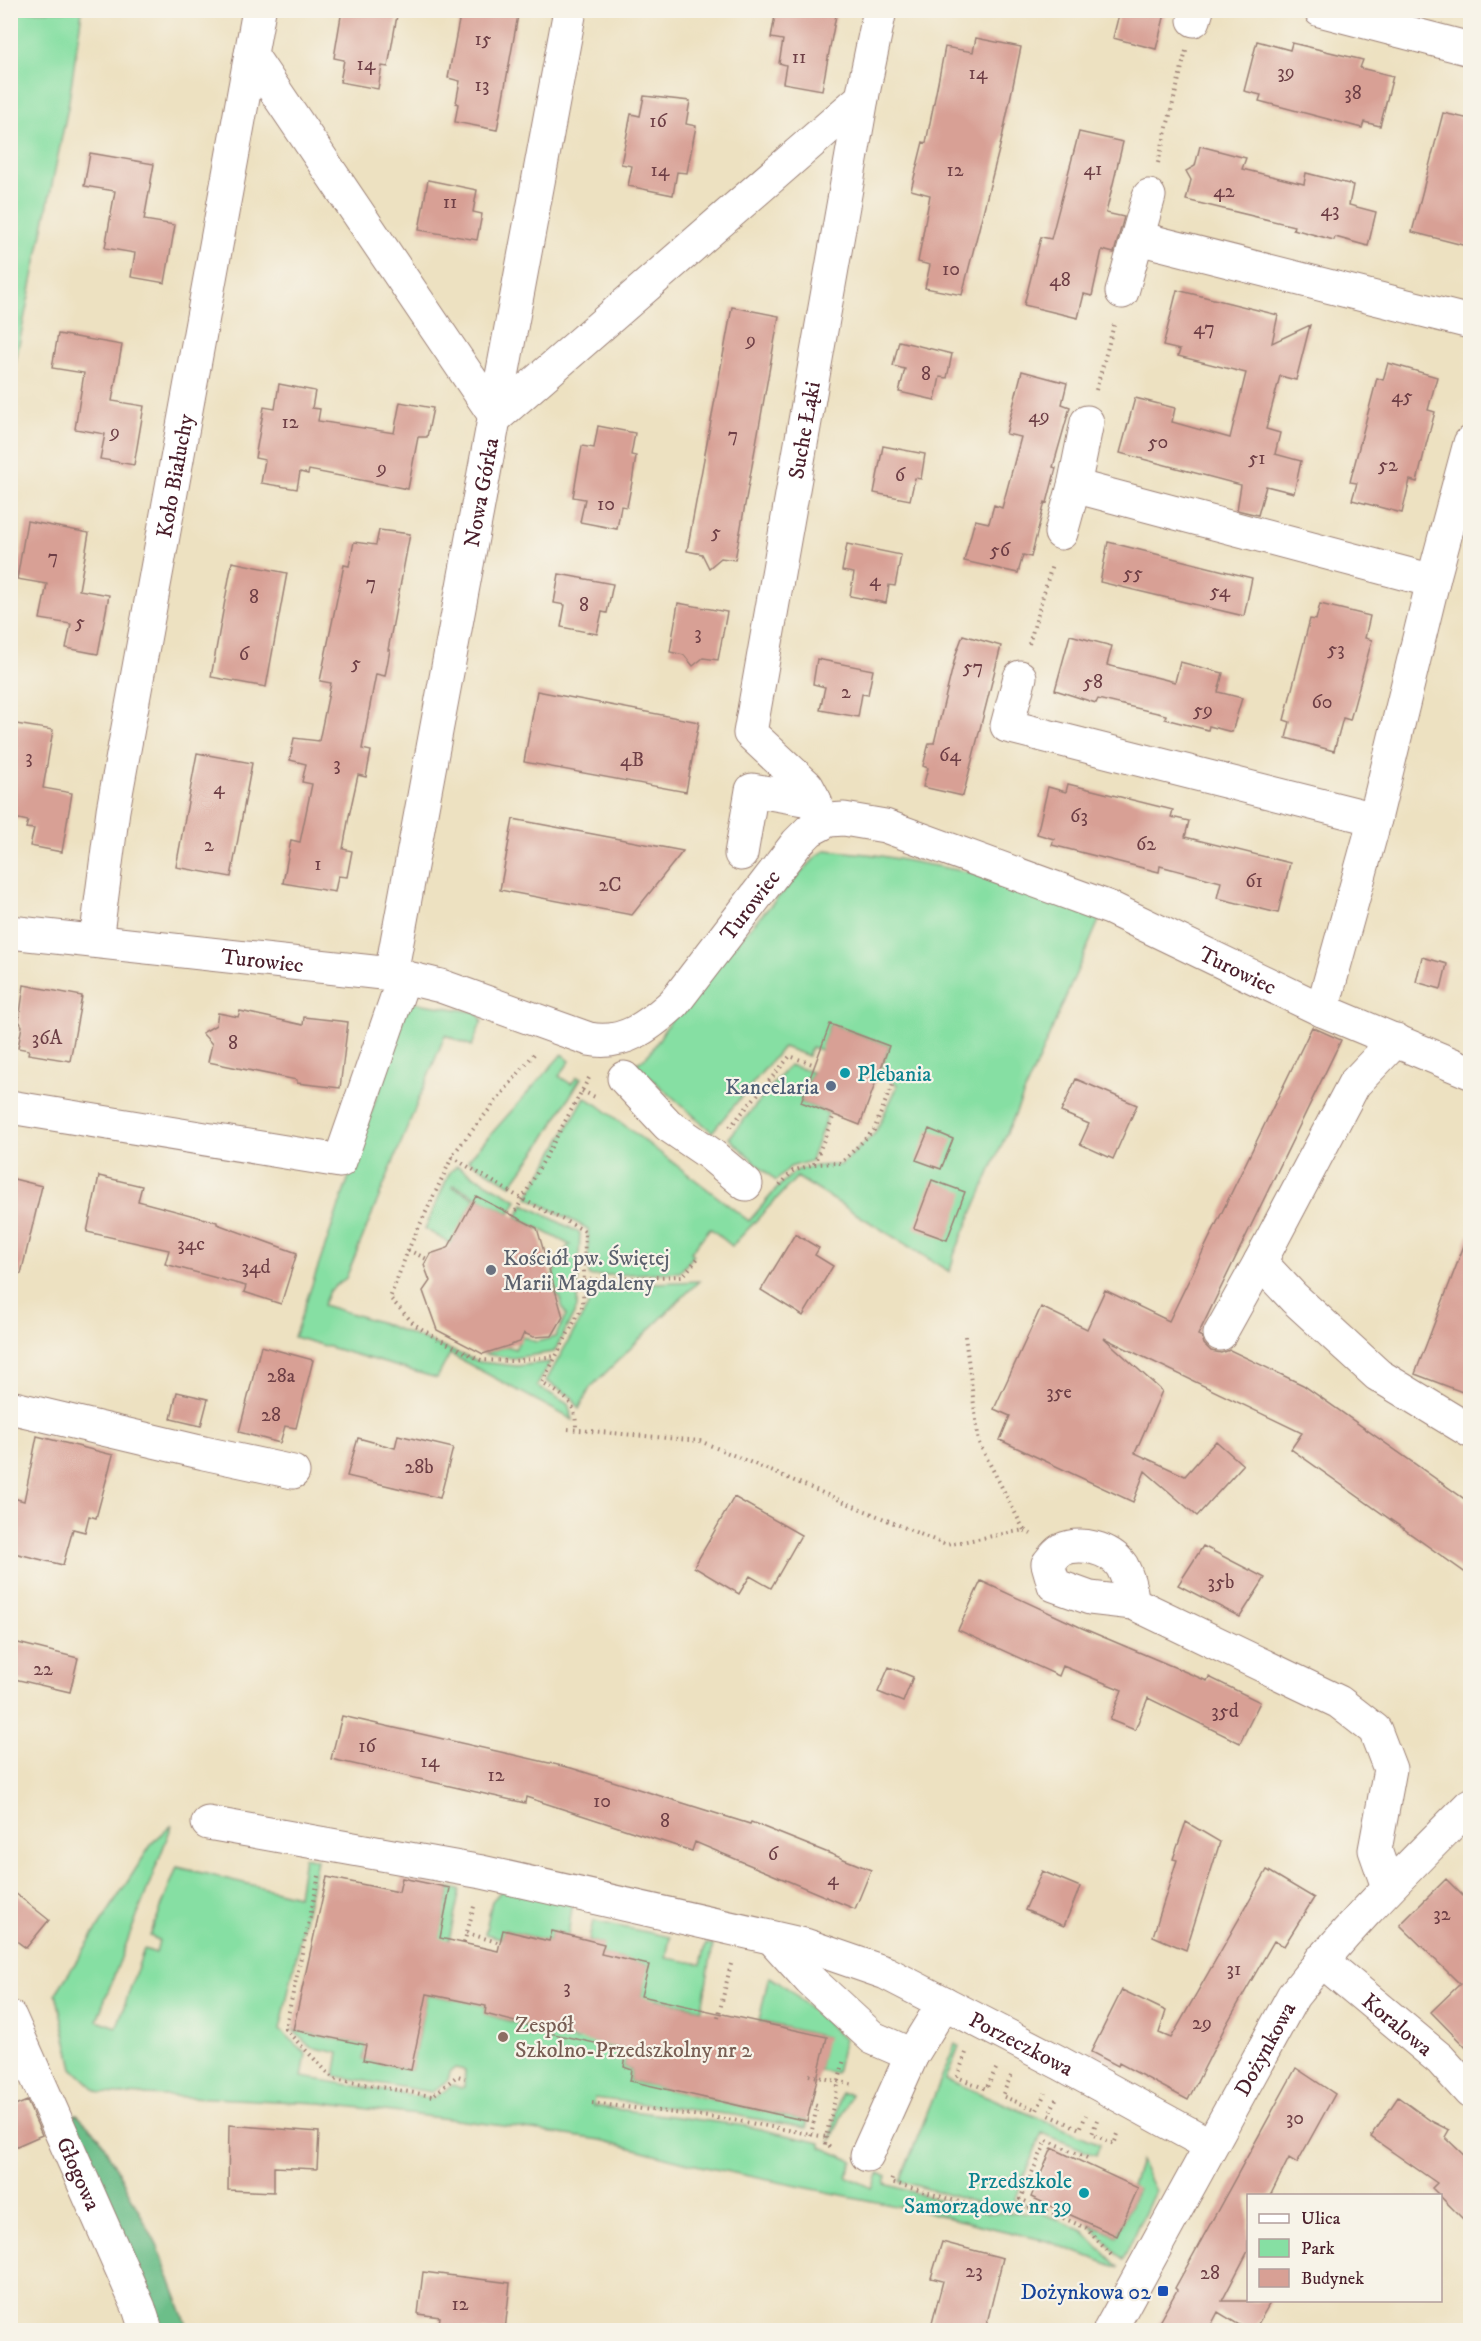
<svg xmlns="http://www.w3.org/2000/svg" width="1481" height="2341" font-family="'IM FELL DW Pica',serif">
	<rect width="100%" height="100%" fill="#f7f3e8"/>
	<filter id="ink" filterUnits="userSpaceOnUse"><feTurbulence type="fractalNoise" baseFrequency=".0167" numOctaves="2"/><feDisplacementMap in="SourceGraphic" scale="12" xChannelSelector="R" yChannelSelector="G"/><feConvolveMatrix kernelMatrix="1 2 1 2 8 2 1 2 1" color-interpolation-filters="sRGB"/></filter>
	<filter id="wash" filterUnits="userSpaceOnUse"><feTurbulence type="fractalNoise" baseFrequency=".008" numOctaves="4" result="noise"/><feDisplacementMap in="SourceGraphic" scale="24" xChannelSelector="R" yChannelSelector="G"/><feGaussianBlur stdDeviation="1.35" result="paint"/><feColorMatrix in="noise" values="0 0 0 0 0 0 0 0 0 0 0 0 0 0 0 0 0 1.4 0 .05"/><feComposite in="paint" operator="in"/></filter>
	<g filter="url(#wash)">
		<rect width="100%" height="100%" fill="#ede1c1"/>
		<path fill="#86dfa3" stroke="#687f67" stroke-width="1.5" d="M10 11H82L68 107 11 383Z
			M826 850 876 855 984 875 1101 916 954 1255 950 1272 797 1177 732 1246 710 1228 691 1252 694 1255 680 1272 589 1276 588 1229 528 1197 585 1097 598 1105 749 1221C760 1209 785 1176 798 1170 811 1165 827 1165 841 1165L875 1133 898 1085 879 1075 889 1046 830 1024 821 1050 811 1047 808 1056 783 1047 712 1132 635 1064C651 1058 658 1039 667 1026 713 966 765 911 817 856Z
			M409 1002 476 1012 482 1020 472 1046 445 1035 346 1278 329 1291 323 1305 379 1322 480 1362 517 1366 550 1362 537 1386 568 1404 573 1420 450 1354 437 1378 294 1337Z
			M562 1054 570 1061 559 1076 571 1084 577 1077 581 1078 541 1144 511 1185 468 1160Z
			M789 1065 812 1072 801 1102 828 1113 811 1161 790 1167 776 1181 729 1138Z
			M457 1166 517 1200 510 1214 454 1185 453 1187 475 1198 451 1244 425 1229 450 1172Z
			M524 1204 580 1233 577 1308 554 1352 513 1358 483 1354 507 1346 515 1349 522 1336 536 1342 555 1337 566 1316 559 1297 546 1289 568 1246 570 1245 517 1217Z
			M699 1281 590 1388 579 1409 572 1397 546 1381 588 1306 589 1286Z
			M172 1825 97 2020 117 2027 144 1949 156 1953 159 1940 150 1936 177 1867 298 1896 304 1857 317 1860 280 2030 306 2054 302 2077 432 2099 453 2085 460 2088 464 2087 465 2070 455 2068 450 2072 448 2080 431 2092 335 2076 339 2053 310 2047 293 2030 366 2045 363 2060 411 2070 427 1994 486 2006 485 2014 577 2041 579 2038 627 2051 624 2067 632 2070 630 2081 807 2121V2128L734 2115 594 2098 593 2106 746 2126 821 2143V2147L853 2161 846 2176 872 2188 879 2173 887 2177 885 2184 986 2213 1040 2212 1083 2231 1119 2268 1047 2241 921 2211 700 2166 601 2140 512 2127 321 2103 101 2093 96 2090 73 2068 56 1993 153 1842Z
			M450 1888 460 1890 447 1950 437 1948Z
			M501 1891 573 1901 568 1935 552 1931 549 1941 504 1930 501 1938 485 1934 492 1901Z
			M593 1921 670 1937 666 1958 701 1964 706 1944 713 1945 702 2009 657 1999 638 2008 648 1965 601 1954 603 1944 589 1940Z
			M770 1977 786 1987 844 2039 836 2073 819 2070 826 2037 759 2021 768 1979Z
			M955 2044 959 2046 946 2079 1100 2144 1096 2155 1042 2133 1014 2200 1026 2205 988 2206 900 2181Z
			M841 2093 851 2094 830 2143Z
			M1140 2161 1155 2191 1123 2260 1089 2224 1117 2236 1138 2189 1132 2185Z"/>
		<path fill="#6cbe89" stroke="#5b6e5a" stroke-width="1.5" d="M77 2115 99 2136 158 2247 189 2330H158L66 2116Z"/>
		<g id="blocks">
			<path fill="#d8a095" d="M342 10H398L388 67 382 66 378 89 340 82 344 60 334 58Z
				M461 10H519L497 130 455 122 458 104 456 103 460 81 448 78Z
				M776 10H837L822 90 783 83 786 65 779 63 783 40 771 38Z
				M1120 10H1166L1156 49 1113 38Z
				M976 38 1021 47 1002 138 962 295 925 288 930 265 918 262 930 195 911 190 923 142 926 143 945 47 973 52Z
				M1257 41 1290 50 1292 43 1363 60 1360 68 1393 76 1380 126 1364 122 1362 128 1259 101 1261 95 1244 91Z
				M644 96 690 101 686 124 696 126 687 173 677 172 673 195 628 186 632 166 621 164 631 114 640 116Z
				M1443 113 1470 119V232L1467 246 1412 232Z
				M1079 132 1123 142 1106 213 1124 217 1114 253 1102 250 1092 296 1084 294 1078 318 1024 305 1041 237 1051 239Z
				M1200 146 1246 158 1242 169 1304 184 1306 173 1353 185 1349 205 1376 212 1368 246 1335 237 1334 240 1293 229 1294 226 1186 200 1191 180 1186 171 1195 166Z
				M90 153 154 164 144 220 175 225 165 283 131 277 135 253 105 248 115 191 84 186Z
				M428 180 477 190 473 212 482 214 477 240 419 230Z
				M1177 290 1278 315 1272 343 1310 325 1296 380 1280 376 1266 429 1280 433 1275 454 1301 461 1294 493 1266 486 1258 515 1237 510 1241 485 1120 453 1135 398 1175 408 1172 422 1230 438 1246 373 1178 356 1180 350 1163 346Z
				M732 307 779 316 735 560 721 558 709 568 702 554 687 551Z
				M58 334 122 345 112 401 144 406 134 465 100 459 105 434 75 429 84 373 52 368Z
				M899 341 952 354 947 378 940 377 935 400 899 392 905 369 893 366Z
				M1388 363 1437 377 1428 410 1435 412 1426 445 1417 482 1410 480 1402 513 1352 500 1357 483 1350 482 1377 378 1383 380Z
				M1022 371 1067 383 1062 404 1070 407 1053 467 1056 468 1047 503 1045 502 1031 557 1023 555 1018 573 964 561 975 520 989 523 994 505 1002 508 1021 437 1006 434Z
				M279 384 315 391 312 408 320 409 318 421 394 433 400 402 433 408 427 437H418L408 489 309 470 308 474 300 472 297 489 261 483 265 460 255 458 264 407 275 409Z
				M598 426 635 433 631 455 636 456 632 482 627 507 621 506 617 529 580 522 585 499 573 497 582 446 594 448Z
				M883 446 925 454 921 479 915 478 910 500 874 493Z
				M27 521 89 533 79 590 109 595 98 654 66 648 71 624 40 619 47 584 17 579Z
				M379 530 410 534 388 650H390L385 676 376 674 368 716 362 749 371 751 366 777 358 775 349 816 343 849 352 851 347 877 338 876 335 892 283 883 291 840 300 842 312 784 302 782 306 764 290 760 294 738 319 741 331 683 320 681 344 565 349 566 354 542 376 545Z
				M1108 542 1252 578 1244 616 1100 582Z
				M847 544 901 555 895 586 889 585 886 603 850 596 854 573 842 571Z
				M232 562 287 573 266 687 211 677Z
				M559 574 613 584 607 613 602 612 597 634 561 627 565 605 554 603Z
				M678 603 727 612 718 660 703 658 693 666 684 655 670 652Z
				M1320 604 1370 616 1365 638 1372 640 1350 720 1343 718 1334 751 1286 738 1290 722 1284 720 1310 619 1316 620Z
				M963 635 1001 646 963 796 923 787 928 768 923 766 929 743H934L956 654Z
				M1070 635 1112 646 1107 665 1175 682 1180 662 1223 673 1218 692 1242 698 1232 732 1209 726 1208 730 1165 719 1166 715 1098 699 1096 703 1055 690Z
				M817 659 873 670 868 695 862 694 858 717 820 710 825 687 813 684Z
				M537 691 699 722 686 792 524 762Z
				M10 723 53 730 43 788 72 793 62 852 30 846 34 829 26 828 28 821 10 817Z
				M197 753 252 763 231 877 176 867Z
				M1068 784 1173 810 1171 817 1189 821 1185 837 1290 863 1278 913 1217 898 1221 882 1160 866 1159 872 1052 845 1054 839 1037 834 1048 787 1066 792Z
				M513 819 614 838 683 851 632 915 500 890Z
				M1422 957 1447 964 1441 989 1416 982Z
				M24 985 82 996 70 1061 28 1054 29 1050 18 1048 22 1026 19 1021Z
				M240 1011 303 1025 304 1017 348 1022 340 1088 297 1083V1080L208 1062 212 1044 202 1033 216 1025 218 1013 238 1017Z
				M830 1024 889 1046 860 1125 801 1102Z
				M1312 1027 1341 1040 1198 1335 1202 1337 1204 1344 1211 1351 1221 1353 1230 1350 1303 1385 1470 1503V1576L1291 1449 1302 1433 1104 1338 1162 1391 1135 1453 1185 1476 1216 1441 1243 1465 1197 1516 1145 1471 1133 1502 1000 1440 1010 1416 994 1409 1041 1307 1087 1329 1105 1290 1169 1321Z
				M1076 1079 1137 1105 1113 1159 1080 1144 1089 1124 1061 1112Z
				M929 1129 953 1139 941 1169 916 1160Z
				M99 1176 142 1186 138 1201 217 1222V1224L297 1253 281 1304 244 1292 246 1286 165 1264 169 1250 87 1232Z
				M10 1178 42 1186 21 1274 10 1273Z
				M932 1180 965 1192 947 1240 914 1228Z
				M476 1196 537 1228 563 1317 552 1336 533 1337 524 1333 520 1342 483 1354 437 1330 423 1291 430 1281 424 1265 430 1254 448 1248Z
				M795 1234 819 1248 815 1255 833 1266 803 1316 761 1290Z
				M1468 1235H1470V1395L1415 1374Z
				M261 1346 313 1360 296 1428 285 1426 280 1443 239 1432Z
				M177 1392 208 1399 201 1426 171 1419Z
				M398 1435 453 1448 440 1498 347 1476 358 1438 395 1448Z
				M37 1436 113 1455 96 1518 89 1516 85 1532 73 1529 63 1565 10 1552V1497L24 1501Z
				M734 1497 801 1535 771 1588 750 1576 739 1594 694 1567Z
				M1203 1546 1265 1578 1240 1617 1178 1585Z
				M981 1581 1082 1628 1207 1681 1209 1677 1260 1702 1240 1743 1148 1698 1135 1730 1110 1720 1122 1690 1063 1666 1059 1676 958 1630Z
				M10 1641 78 1658 70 1692 10 1678Z
				M889 1667 913 1677 903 1702 878 1692Z
				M342 1716 571 1768 750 1824 751 1822 871 1870 855 1909 695 1842 692 1851 526 1797 525 1803 331 1759Z
				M1186 1822 1220 1842 1186 1950 1153 1936 1177 1860 1173 1859Z
				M1267 1870 1314 1898 1284 1946 1274 1941 1226 2025 1188 2100 1119 2063 1118 2066 1091 2052 1122 1990 1166 2011 1159 2033 1171 2038Z
				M1042 1871 1080 1887 1064 1926 1025 1910Z
				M327 1877 399 1892 402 1878 450 1888 440 1938 498 1951 503 1930 549 1941 552 1931 604 1944 601 1954 649 1965 641 1996 827 2037 807 2121 630 2081 632 2070 624 2067 627 2050 531 2029V2026L485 2014 486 2006 427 1994 411 2070 363 2060 366 2045 293 2030Z
				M1446 1879 1470 1903V2052L1431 2012 1460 1984 1400 1925Z
				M10 1889 49 1920 26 1948 10 1936Z
				M1296 2068 1335 2094 1297 2163 1289 2158 1270 2196H1248V2251L1222 2301H1271L1254 2331H1249L1218 2312 1208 2331H1154L1177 2290 1175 2288Z
				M1398 2097 1431 2121 1449 2130 1445 2137 1470 2161V2226L1432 2188 1437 2183 1371 2137Z
				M27 2101 42 2135 10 2149V2108Z
				M229 2125 319 2132 317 2169 274 2167V2192L228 2190Z
				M1052 2148 1138 2188 1117 2236 1031 2197Z
				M942 2242 1003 2258 985 2331H930L943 2281 931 2278Z
				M423 2272 510 2283 505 2331H438L440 2317 418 2314Z"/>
		</g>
	</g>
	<g filter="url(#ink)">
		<use href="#blocks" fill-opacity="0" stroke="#9c8076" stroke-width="1.5"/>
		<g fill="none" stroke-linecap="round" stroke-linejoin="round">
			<defs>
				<g id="minor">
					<path d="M1320 10 1470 49"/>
					<path d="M1194 20 1197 10"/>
					<path d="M251 55 496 417 862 98"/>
					<path d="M1138 238 1470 322"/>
					<path d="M1122 292 1149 196"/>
					<path d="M1074 486 1433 581"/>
					<path d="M1061 533 1074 486 1087 422"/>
					<path d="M1020 677 1007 726 1375 819"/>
					<path id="s1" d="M820 824 815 801 807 786 750 733 862 98 880 10"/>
					<path d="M741 854 752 790 815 801"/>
					<path id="s2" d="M10 932 391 974 441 986 589 1039C623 1046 649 1026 674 1003L797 843 810 830 829 820 844 819 885 826 1110 908 1322 1010 1470 1072"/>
					<path id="s3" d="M96 941 113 810 259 10"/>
					<path id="s4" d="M391 974 570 10"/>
					<path d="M1322 1010 1375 819 1433 581 1470 443"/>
					<path d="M1396 1040 1354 1084 1260 1262 1294 1298 1378 1375 1470 1431"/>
					<path d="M624 1078 668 1125 709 1153 746 1184"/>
					<path d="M10 1107 340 1161 404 977"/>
					<path d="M1220 1334 1260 1262"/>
					<path d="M10 1407 204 1453 293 1472"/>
					<path d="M1133 1603C1131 1590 1128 1577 1122 1566 1110 1548 1080 1541 1061 1550 1056 1553 1052 1559 1048 1564L1054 1585 1090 1598 1133 1603 1339 1702 1375 1730 1390 1769 1375 1850 1388 1887"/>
					<path id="s5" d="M208 1823 482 1872 805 1945 886 1973 1060 2063 1210 2145"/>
					<path d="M772 1938 810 1980 873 2038 912 2055"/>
					<path id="s6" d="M1321 1960 1440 2059 1470 2092"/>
					<path id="s7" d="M10 2017 139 2308 146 2330"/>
					<path d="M867 2155 912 2055 944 2003"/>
					<path id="s8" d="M1110 2330 1293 1996C1347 1927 1409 1867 1470 1805"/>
				</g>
			</defs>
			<use href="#minor" stroke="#9c8076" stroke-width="35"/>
			<path stroke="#9c8076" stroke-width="4" stroke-dasharray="1.5 4.5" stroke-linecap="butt" d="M1158 163 1186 51
				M1096 390 1114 325
				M1029 644 1052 565
				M534 1054 454 1153 408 1250 390 1298 414 1324 436 1338 481 1360 513 1361 556 1356
				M582 1091 595 1097
				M730 1127 790 1056 815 1065
				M452 1157 522 1199 585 1231 583 1305 542 1383C565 1397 576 1400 576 1429
				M814 1164 834 1115
				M780 1185 793 1171 814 1164 841 1163 874 1130 892 1085
				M513 1216 589 1078
				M408 1250 427 1259
				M584 1280 683 1276 698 1258
				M965 1336 979 1443 1024 1530
				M568 1429 700 1441 946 1545 1024 1530 1031 1534
				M319 1876 285 2029 334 2079 432 2096 457 2076 465 2078
				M467 1933 500 1943
				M464 1943 475 1903
				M718 2018 731 1964
				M966 2053 957 2077 986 2089 997 2067
				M809 2075 855 2085
				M1011 2076 1002 2096 1037 2110 1045 2093
				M1056 2099 1049 2115 1080 2129 1086 2115
				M592 2103 734 2120 826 2137 844 2059
				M1097 2120 1092 2134 1114 2144 1118 2134
				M811 2135 817 2106 811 2104
				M826 2137 825 2145 834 2149
				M1087 2158 1047 2140 1020 2199 1086 2228 1113 2257
				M892 2179 891 2182 987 2210 1040 2207"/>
			<use href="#minor" stroke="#fff" stroke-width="33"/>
		</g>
	</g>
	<g fill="#0f9aa8" stroke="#f7f3e8" stroke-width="2">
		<circle cx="845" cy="1073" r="6"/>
		<circle cx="1084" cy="2193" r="6"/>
	</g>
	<circle fill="#5c6f8a" stroke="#f7f3e8" stroke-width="2" cx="831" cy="1086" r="6"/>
	<circle fill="#6b7280" stroke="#f7f3e8" stroke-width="2" cx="491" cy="1270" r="6"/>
	<circle fill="#8d6e63" stroke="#f7f3e8" stroke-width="2" cx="503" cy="2037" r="6"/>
	<rect fill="#1a4fb4" stroke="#f7f3e8" stroke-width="2" x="1157" y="2285" width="12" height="12" rx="3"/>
	<g text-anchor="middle" stroke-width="4.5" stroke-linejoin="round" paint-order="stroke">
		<g font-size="20" fill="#6e3f46">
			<text x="483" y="45">15</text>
			<text x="799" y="63">11</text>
			<text x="366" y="70">14</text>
			<text x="1286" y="78">39</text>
			<text x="978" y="79">14</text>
			<text x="482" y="91">13</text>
			<text x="1353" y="99">38</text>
			<text x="658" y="127">16</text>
			<text x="1093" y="175">41</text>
			<text x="660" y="176">14</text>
			<text x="955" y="176">12</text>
			<text x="1224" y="197">42</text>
			<text x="450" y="208">11</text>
			<text x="1330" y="216">43</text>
			<text x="951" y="275">10</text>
			<text x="1060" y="286">48</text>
			<text x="1204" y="334">47</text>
			<text x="751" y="346">9</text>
			<text x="926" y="380">8</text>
			<text x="1402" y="402">45</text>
			<text x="1039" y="422">49</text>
			<text x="290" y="428">12</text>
			<text x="115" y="438">9</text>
			<text x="733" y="441">7</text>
			<text x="1158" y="448">50</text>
			<text x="1257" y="464">51</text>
			<text x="1388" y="471">52</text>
			<text x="382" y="474">9</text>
			<text x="900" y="481">6</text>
			<text x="606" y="510">10</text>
			<text x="716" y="538">5</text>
			<text x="1000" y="556">56</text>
			<text x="53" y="563">7</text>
			<text x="1133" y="579">55</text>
			<text x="875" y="586">4</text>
			<text x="371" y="589">7</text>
			<text x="1220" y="597">54</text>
			<text x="254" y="603">8</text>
			<text x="584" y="611">8</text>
			<text x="80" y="628">5</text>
			<text x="698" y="639">3</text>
			<text x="1336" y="655">53</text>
			<text x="244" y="660">6</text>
			<text x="356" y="669">5</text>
			<text x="973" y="673">57</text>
			<text x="1093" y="688">58</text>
			<text x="846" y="698">2</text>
			<text x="1322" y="708">60</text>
			<text x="1203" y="716">59</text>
			<text x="950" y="761">64</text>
			<text x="29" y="763">3</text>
			<text x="632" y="766">4B</text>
			<text x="337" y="770">3</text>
			<text x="219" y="794">4</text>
			<text x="1079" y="822">63</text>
			<text x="1146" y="850">62</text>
			<text x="209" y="851">2</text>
			<text x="318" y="870">1</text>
			<text x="1254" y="887">61</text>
			<text x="610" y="891">2C</text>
			<text x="47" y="1044">36A</text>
			<text x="233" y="1049">8</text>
			<text x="191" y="1250">34c</text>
			<text x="256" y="1273">34d</text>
			<text x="281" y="1382">28a</text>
			<text x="1059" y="1398">35e</text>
			<text x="271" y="1421">28</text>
			<text x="419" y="1473">28b</text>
			<text x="1221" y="1588">35b</text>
			<text x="43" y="1675">22</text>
			<text x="1225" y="1717">35d</text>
			<text x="367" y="1752">16</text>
			<text x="430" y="1767">14</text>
			<text x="496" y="1781">12</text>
			<text x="602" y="1807">10</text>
			<text x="665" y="1827">8</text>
			<text x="773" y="1860">6</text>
			<text x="833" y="1885">4</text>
			<text x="1442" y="1920">32</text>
			<text x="1234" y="1975">31</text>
			<text x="567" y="1993">3</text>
			<text x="1202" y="2029">29</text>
			<text x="1295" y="2124">30</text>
			<text x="974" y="2277">23</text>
			<text x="1210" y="2279">28</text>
			<text x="460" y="2310">12</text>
		</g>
		<g font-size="22" fill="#4a1f2b" stroke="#f7f3e8">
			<text dy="8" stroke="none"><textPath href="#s1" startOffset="426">Suche Łąki</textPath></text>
			<text dy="8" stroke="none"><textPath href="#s3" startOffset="472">Koło Białuchy</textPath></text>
			<text dy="8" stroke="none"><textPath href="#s4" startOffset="490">Nowa Górka</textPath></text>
			<text dy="8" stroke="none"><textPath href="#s2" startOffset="812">Turowiec</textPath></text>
			<text dy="8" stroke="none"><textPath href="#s2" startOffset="254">Turowiec</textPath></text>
			<text dy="8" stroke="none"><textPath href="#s2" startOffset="1368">Turowiec</textPath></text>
			<text dy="8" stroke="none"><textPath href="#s6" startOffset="100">Koralowa</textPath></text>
			<text dy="8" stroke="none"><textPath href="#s5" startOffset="848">Porzeczkowa</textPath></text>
			<text dy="8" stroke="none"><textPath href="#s8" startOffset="321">Dożynkowa</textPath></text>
			<text dy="8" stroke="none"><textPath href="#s7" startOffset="171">Głogowa</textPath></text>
		</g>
		<g font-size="22" fill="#0d838f" stroke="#f7f3e8" text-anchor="start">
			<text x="857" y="1081">Plebania</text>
			<text x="1072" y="2188" text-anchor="end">Przedszkole<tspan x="1072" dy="25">Samorządowe nr 39</tspan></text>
		</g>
		<g font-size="22" fill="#4e5e75" stroke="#f7f3e8" text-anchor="end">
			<text x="819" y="1094">Kancelaria</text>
		</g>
		<g font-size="22" fill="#5b616d" stroke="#f7f3e8" text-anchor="start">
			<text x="503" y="1265">Kościół pw. Świętej<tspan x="503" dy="25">Marii Magdaleny</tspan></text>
		</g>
		<g font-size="22" fill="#785e54" stroke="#f7f3e8" text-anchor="start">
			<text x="515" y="2032">Zespół<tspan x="515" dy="25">Szkolno-Przedszkolny nr 2</tspan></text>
		</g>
		<g font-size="22" fill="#164399" stroke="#f7f3e8" text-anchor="end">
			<text x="1151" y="2299">Dożynkowa 02</text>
		</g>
	</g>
	<rect width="1481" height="2341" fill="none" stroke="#f7f3e8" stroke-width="36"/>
	<rect x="1247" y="2194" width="195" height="108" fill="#f7f3e8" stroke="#b29e9c" stroke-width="1.5"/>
	<rect x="1259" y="2214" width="30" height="9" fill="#ffffff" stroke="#b29e9c" stroke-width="1.5"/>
	<text x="1301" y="2224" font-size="18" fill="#4a1f2b">Ulica</text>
	<rect x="1259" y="2239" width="30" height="18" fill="#86dfa3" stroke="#b29e9c" stroke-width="1.5"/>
	<text x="1301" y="2254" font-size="18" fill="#4a1f2b">Park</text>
	<rect x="1259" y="2269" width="30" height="18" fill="#d8a095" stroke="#b29e9c" stroke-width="1.5"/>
	<text x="1301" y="2284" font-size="18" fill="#4a1f2b">Budynek</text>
</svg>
